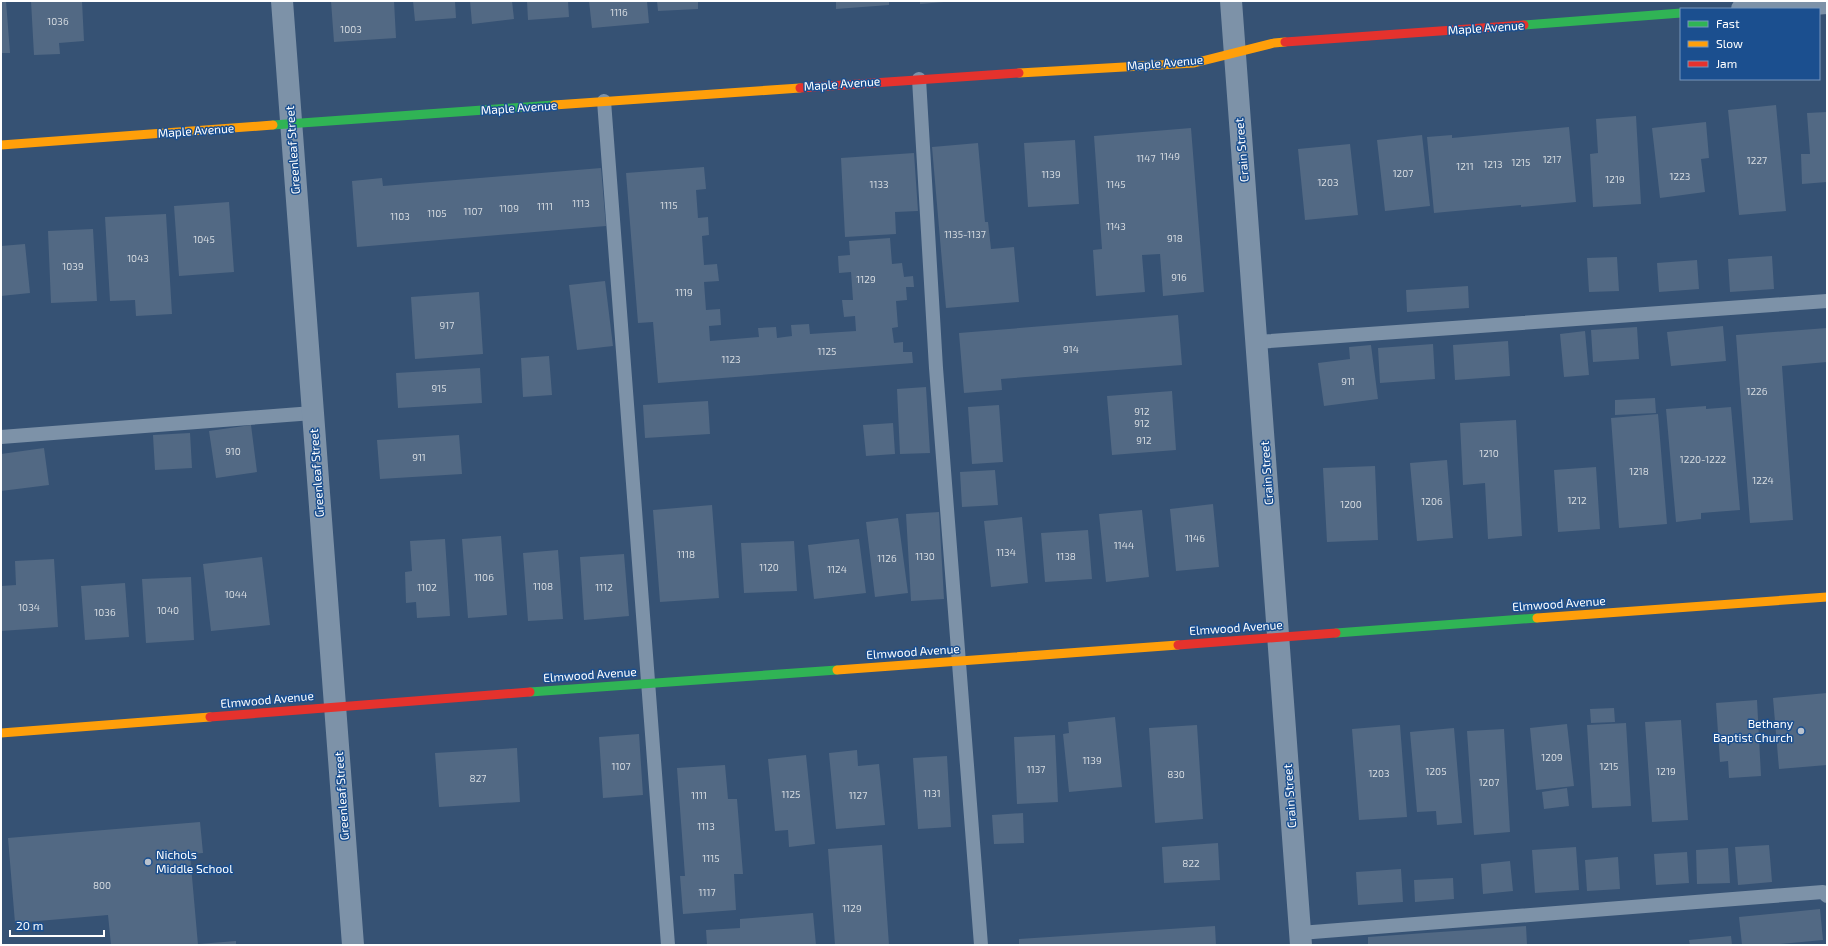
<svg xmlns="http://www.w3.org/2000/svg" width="1828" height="946" font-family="'Exo 2',sans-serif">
	<rect width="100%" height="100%" fill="#365274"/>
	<path fill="#526984" d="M1 1H6L10 53H1Z
		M31 1H82L84 41 59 43 60 54 34 55Z
		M331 1H394L396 38 334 42Z
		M413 1H455L456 18 415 21Z
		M470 1H512L514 19 472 24Z
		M527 1H568L569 17 528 20Z
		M589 1H647L649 23 592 28Z
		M657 1H698V9L658 11Z
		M836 1H889V5L836 9Z
		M920 1H944V2L920 4Z
		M1776 105 1786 211 1739 215 1728 110Z
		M1827 112V182L1802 184 1801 154H1810L1807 113Z
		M1636 116 1641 204 1593 207 1590 154 1598 153 1596 119Z
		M1706 122 1709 158 1701 159 1705 192 1660 198 1652 128Z
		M1569 127 1576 202 1521 207V205L1434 213 1427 137 1452 135V138Z
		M1191 128 1204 292 1163 296 1160 254 1142 255 1145 292 1096 296 1093 250 1102 249 1094 136Z
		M1422 135 1430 206 1385 211 1377 140Z
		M1075 140 1079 204 1028 207 1024 143Z
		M978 143 985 222H988L991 249 1014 247 1019 302 946 308 932 147Z
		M1350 144 1358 215 1305 220 1298 149Z
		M914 153 918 211 895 212 896 234 845 237 841 158Z
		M704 167 706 189 696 190 698 218 708 217 709 235 702 236 704 265 717 264 719 281 704 282 706 310 720 309 721 325 709 326 710 341 759 337 758 328 776 327 777 338 792 336 791 325 809 324 810 334 856 331 855 316 844 317 842 300H853L851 272 839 273 838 256 850 255 849 241 890 238 892 264 902 263 904 277 913 276 914 287H906L907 300 896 301 898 327 892 328 894 343 903 342V352H912L913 363 658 383 653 322 638 323 626 173Z
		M601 168 606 226 357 247 352 181 382 178 383 186Z
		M229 202 234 272 179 276 174 206Z
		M166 214 172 314 136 316 135 300 110 301 105 217Z
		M93 229 97 301 51 303 48 231Z
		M25 244 30 293 1 296V246Z
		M1772 256 1774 289 1730 292 1728 259Z
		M1617 257 1619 291 1589 292 1587 258Z
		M1697 260 1699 289 1659 292 1657 263Z
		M605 281 613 346 577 350 569 285Z
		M1468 286 1469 308 1407 312 1406 290Z
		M479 292 483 354 415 359 411 297Z
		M1178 315 1182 365 1001 379 1002 390 964 393 959 333Z
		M1723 326 1726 361 1671 366 1667 332Z
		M1637 327 1639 359 1593 362 1591 330Z
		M1827 328V362L1782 366 1793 520 1750 523 1736 335Z
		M1585 331 1589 375 1564 377 1560 334Z
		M1508 341 1510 376 1455 380 1453 345Z
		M1433 344 1435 379 1380 383 1378 348Z
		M1371 345 1378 399 1324 406 1318 363 1350 359 1349 347Z
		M549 356 552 395 523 397 521 358Z
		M480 368 482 403 398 408 396 373Z
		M926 387 930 453 900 454 897 389Z
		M1172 391 1176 450 1112 455 1107 396Z
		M1655 398 1656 413 1615 415V400Z
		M708 401 710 434 645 438 643 405Z
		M999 405 1003 462 972 464 968 407Z
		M1706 406V409L1731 407 1740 510 1701 513V519L1676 522 1666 409Z
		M1658 414 1667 524 1619 528 1611 418Z
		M1516 420 1522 536 1488 539 1485 483 1463 485 1460 423Z
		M893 423 895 454 866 456 863 425Z
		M251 425 257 472 216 478 209 431Z
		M190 433 192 468 155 470 153 435Z
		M459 435 462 474 380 479 377 440Z
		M44 448 49 485 1 491V454Z
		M1447 460 1453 538 1417 541 1410 463Z
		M1375 466 1378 540 1327 542 1323 468Z
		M1596 467 1600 529 1558 532 1554 470Z
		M995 470 998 505 962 507 960 472Z
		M1213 504 1219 567 1176 571 1170 509Z
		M712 505 719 598 660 602 653 510Z
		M1142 510 1149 577 1106 582 1099 514Z
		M939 512 944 599 911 601 906 514Z
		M1022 517 1028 583 991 587 984 521Z
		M898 518 908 593 875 597 866 522Z
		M1088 530 1092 579 1045 582 1041 533Z
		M501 536 507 615 468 618 462 539Z
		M445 539 450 616 417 618 416 602 406 603 405 572 412 571 410 541Z
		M859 539 866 593 814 599 808 545Z
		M794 541 797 591 744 593 741 543Z
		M558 550 563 619 528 621 523 553Z
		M624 554 629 616 584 620 580 557Z
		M262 557 270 625 211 631 203 564Z
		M54 559 58 627 1 631V586L16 585 15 561Z
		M191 577 194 640 146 643 142 579Z
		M125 583 129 637 85 640 81 586Z
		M1827 693V765L1779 769 1773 698Z
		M1757 700 1761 776 1729 778 1728 761 1720 762 1716 703Z
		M1614 708 1615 722 1591 723 1590 709Z
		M1115 717 1122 787 1069 792 1063 734 1069 733 1068 722Z
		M1681 720 1688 820 1652 822 1645 722Z
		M1626 723 1631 806 1592 808 1587 725Z
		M1567 724 1574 786 1536 790 1530 728Z
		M1197 725 1203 819 1155 823 1149 728Z
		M1400 725 1407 817 1359 820 1352 729Z
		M1454 728 1462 823 1437 825 1436 811 1417 812 1410 732Z
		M1504 729 1510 832 1474 835 1467 731Z
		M639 734 643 795 603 798 599 737Z
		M1055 735 1058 802 1017 804 1014 737Z
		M517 748 520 802 439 807 435 753Z
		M857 750 858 766 879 764 885 825 836 829 829 753Z
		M806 755 815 844 789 847 788 830 775 831 768 759Z
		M947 756 951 827 918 829 913 758Z
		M725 765 728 799H737L743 874H734L736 910 683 914 680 876H685L677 768Z
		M1567 788 1569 806 1544 809 1542 792Z
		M1023 813 1024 843 994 844 992 815Z
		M200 822 203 853 190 854 198 945H111L108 915 15 923 8 838Z
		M1218 843 1220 880 1164 883 1162 847Z
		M882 845 889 945H835L828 849Z
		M1769 845 1772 882 1738 885 1735 847Z
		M1576 847 1579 890 1535 893 1532 850Z
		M1728 848 1730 883 1697 884 1696 850Z
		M1687 852 1689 883 1656 885 1654 854Z
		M1618 857 1620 889 1587 891 1585 860Z
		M1510 861 1513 891 1483 894 1481 864Z
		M1401 869 1403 902 1358 905 1356 872Z
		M1453 878 1454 899 1415 902 1414 880Z
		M1820 909 1823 940 1771 945H1742L1739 917Z
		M813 913 816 945H707L706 930 740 928V919Z
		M1215 926 1216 945H1019V939Z
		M1526 926 1527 945H1368V937Z
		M1731 936 1732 945H1690L1689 940Z
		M236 941V945H200L199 944Z"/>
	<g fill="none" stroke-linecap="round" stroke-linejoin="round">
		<path stroke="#7d92a8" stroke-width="14" d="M919 79 936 368 981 945
			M604 101 668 945
			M1257 342 1827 301
			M1 437 313 413
			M1300 933 1823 892 1827 896"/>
		<path stroke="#7d92a8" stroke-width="22" d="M282 1 353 945
			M1231 1 1301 945
			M1742 9 1827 3"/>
		<path stroke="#30b455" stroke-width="9" d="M1524 25 1681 13
			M273 125 554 105
			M1336 633 1537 618
			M530 692 837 670"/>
		<path stroke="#ff9f0a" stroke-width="9" d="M1019 73 1194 63 1274 43 1285 42
			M554 105 800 88
			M1 145 273 125
			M1537 618 1827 597
			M837 670 1178 645
			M1 733 210 717"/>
		<path stroke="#e5322d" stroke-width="9" d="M1285 42 1524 25
			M800 88 1019 73
			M1178 645 1336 633
			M210 717 530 692"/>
	</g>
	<g fill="#b9c2ce" stroke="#1b4f8f" stroke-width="1.5">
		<circle cx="1801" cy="731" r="4"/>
		<circle cx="148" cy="862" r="4"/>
	</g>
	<g text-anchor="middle" stroke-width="3" stroke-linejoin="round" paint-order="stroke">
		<g font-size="10" fill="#d4dae0">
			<text x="619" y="16">1116</text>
			<text x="58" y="25">1036</text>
			<text x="351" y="33">1003</text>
			<text x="1170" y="160">1149</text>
			<text x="1146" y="162">1147</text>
			<text x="1552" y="163">1217</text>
			<text x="1757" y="164">1227</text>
			<text x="1521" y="166">1215</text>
			<text x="1493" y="168">1213</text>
			<text x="1465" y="170">1211</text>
			<text x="1403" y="177">1207</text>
			<text x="1051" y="178">1139</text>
			<text x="1680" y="180">1223</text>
			<text x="1615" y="183">1219</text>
			<text x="1328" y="186">1203</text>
			<text x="879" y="188">1133</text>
			<text x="1116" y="188">1145</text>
			<text x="581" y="207">1113</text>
			<text x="669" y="209">1115</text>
			<text x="545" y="210">1111</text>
			<text x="509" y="212">1109</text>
			<text x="473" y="215">1107</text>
			<text x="437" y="217">1105</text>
			<text x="400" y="220">1103</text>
			<text x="1116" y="230">1143</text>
			<text x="965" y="238">1135-1137</text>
			<text x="1175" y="242">918</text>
			<text x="204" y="243">1045</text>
			<text x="138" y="262">1043</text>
			<text x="73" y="270">1039</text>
			<text x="1179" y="281">916</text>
			<text x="866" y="283">1129</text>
			<text x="684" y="296">1119</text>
			<text x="447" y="329">917</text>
			<text x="1071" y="353">914</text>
			<text x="827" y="355">1125</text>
			<text x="731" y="363">1123</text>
			<text x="1348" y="385">911</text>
			<text x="439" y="392">915</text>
			<text x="1757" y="395">1226</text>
			<text x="1142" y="415">912</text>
			<text x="1142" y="427">912</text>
			<text x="1144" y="444">912</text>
			<text x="233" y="455">910</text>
			<text x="1489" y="457">1210</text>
			<text x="419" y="461">911</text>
			<text x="1703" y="463">1220-1222</text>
			<text x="1639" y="475">1218</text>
			<text x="1763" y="484">1224</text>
			<text x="1577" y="504">1212</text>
			<text x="1432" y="505">1206</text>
			<text x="1351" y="508">1200</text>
			<text x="1195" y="542">1146</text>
			<text x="1124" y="549">1144</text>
			<text x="1006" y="556">1134</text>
			<text x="686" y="558">1118</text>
			<text x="925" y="560">1130</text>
			<text x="1066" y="560">1138</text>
			<text x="887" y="562">1126</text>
			<text x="769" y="571">1120</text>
			<text x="837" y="573">1124</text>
			<text x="484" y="581">1106</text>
			<text x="543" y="590">1108</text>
			<text x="427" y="591">1102</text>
			<text x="604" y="591">1112</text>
			<text x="236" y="598">1044</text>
			<text x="29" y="611">1034</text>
			<text x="168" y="614">1040</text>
			<text x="105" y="616">1036</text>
			<text x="1552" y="761">1209</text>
			<text x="1092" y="764">1139</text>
			<text x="621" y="770">1107</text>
			<text x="1609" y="770">1215</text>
			<text x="1036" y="773">1137</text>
			<text x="1436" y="775">1205</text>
			<text x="1666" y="775">1219</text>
			<text x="1379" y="777">1203</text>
			<text x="1176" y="778">830</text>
			<text x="478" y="782">827</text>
			<text x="1489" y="786">1207</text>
			<text x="932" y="797">1131</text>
			<text x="791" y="798">1125</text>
			<text x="699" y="799">1111</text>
			<text x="858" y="799">1127</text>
			<text x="706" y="830">1113</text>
			<text x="711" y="862">1115</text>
			<text x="1191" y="867">822</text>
			<text x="102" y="889">800</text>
			<text x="707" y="896">1117</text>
			<text x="852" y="912">1129</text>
		</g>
		<g font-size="12" fill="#fff" stroke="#1b4f8f">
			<text transform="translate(1486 28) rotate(-4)" y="4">Maple Avenue</text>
			<text transform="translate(1165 63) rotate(-5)" y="4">Maple Avenue</text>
			<text transform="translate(842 84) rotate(-4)" y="4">Maple Avenue</text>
			<text transform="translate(519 108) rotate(-4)" y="4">Maple Avenue</text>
			<text transform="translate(196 131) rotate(-4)" y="4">Maple Avenue</text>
			<text transform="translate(293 150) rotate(-94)" y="4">Greenleaf Street</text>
			<text transform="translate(1242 150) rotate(-95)" y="4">Crain Street</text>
			<text transform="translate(317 473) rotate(-94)" y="4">Greenleaf Street</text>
			<text transform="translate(1267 473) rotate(-94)" y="4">Crain Street</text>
			<text transform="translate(1559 604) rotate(-4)" y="4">Elmwood Avenue</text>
			<text transform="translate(1236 628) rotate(-4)" y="4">Elmwood Avenue</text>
			<text transform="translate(913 652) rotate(-4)" y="4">Elmwood Avenue</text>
			<text transform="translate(590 675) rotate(-4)" y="4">Elmwood Avenue</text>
			<text transform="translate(267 700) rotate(-5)" y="4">Elmwood Avenue</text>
			<text transform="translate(342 796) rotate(-94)" y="4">Greenleaf Street</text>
			<text transform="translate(1290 796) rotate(-94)" y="4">Crain Street</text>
		</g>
		<g font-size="12" fill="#fff" stroke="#1b4f8f" text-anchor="end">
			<text x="1793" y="728">Bethany<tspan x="1793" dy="14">Baptist Church</tspan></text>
			<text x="156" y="859" text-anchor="start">Nichols<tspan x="156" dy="14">Middle School</tspan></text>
		</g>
	</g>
	<rect width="1828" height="946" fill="none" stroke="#ffffff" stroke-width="4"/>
	<rect x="1680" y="8" width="140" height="72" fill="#1b4f8f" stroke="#7695bc"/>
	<rect x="1688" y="21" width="20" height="6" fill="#30b455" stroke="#7695bc"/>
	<text x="1716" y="28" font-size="12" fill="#ffffff">Fast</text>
	<rect x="1688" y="41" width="20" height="6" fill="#ff9f0a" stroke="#7695bc"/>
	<text x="1716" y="48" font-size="12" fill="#ffffff">Slow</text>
	<rect x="1688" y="61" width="20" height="6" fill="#e5322d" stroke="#7695bc"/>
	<text x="1716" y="68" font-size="12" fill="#ffffff">Jam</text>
	<path d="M10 930v6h94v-6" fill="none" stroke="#ffffff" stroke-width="2"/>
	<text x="16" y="930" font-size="12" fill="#ffffff" stroke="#1b4f8f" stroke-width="3" paint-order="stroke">20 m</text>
</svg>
